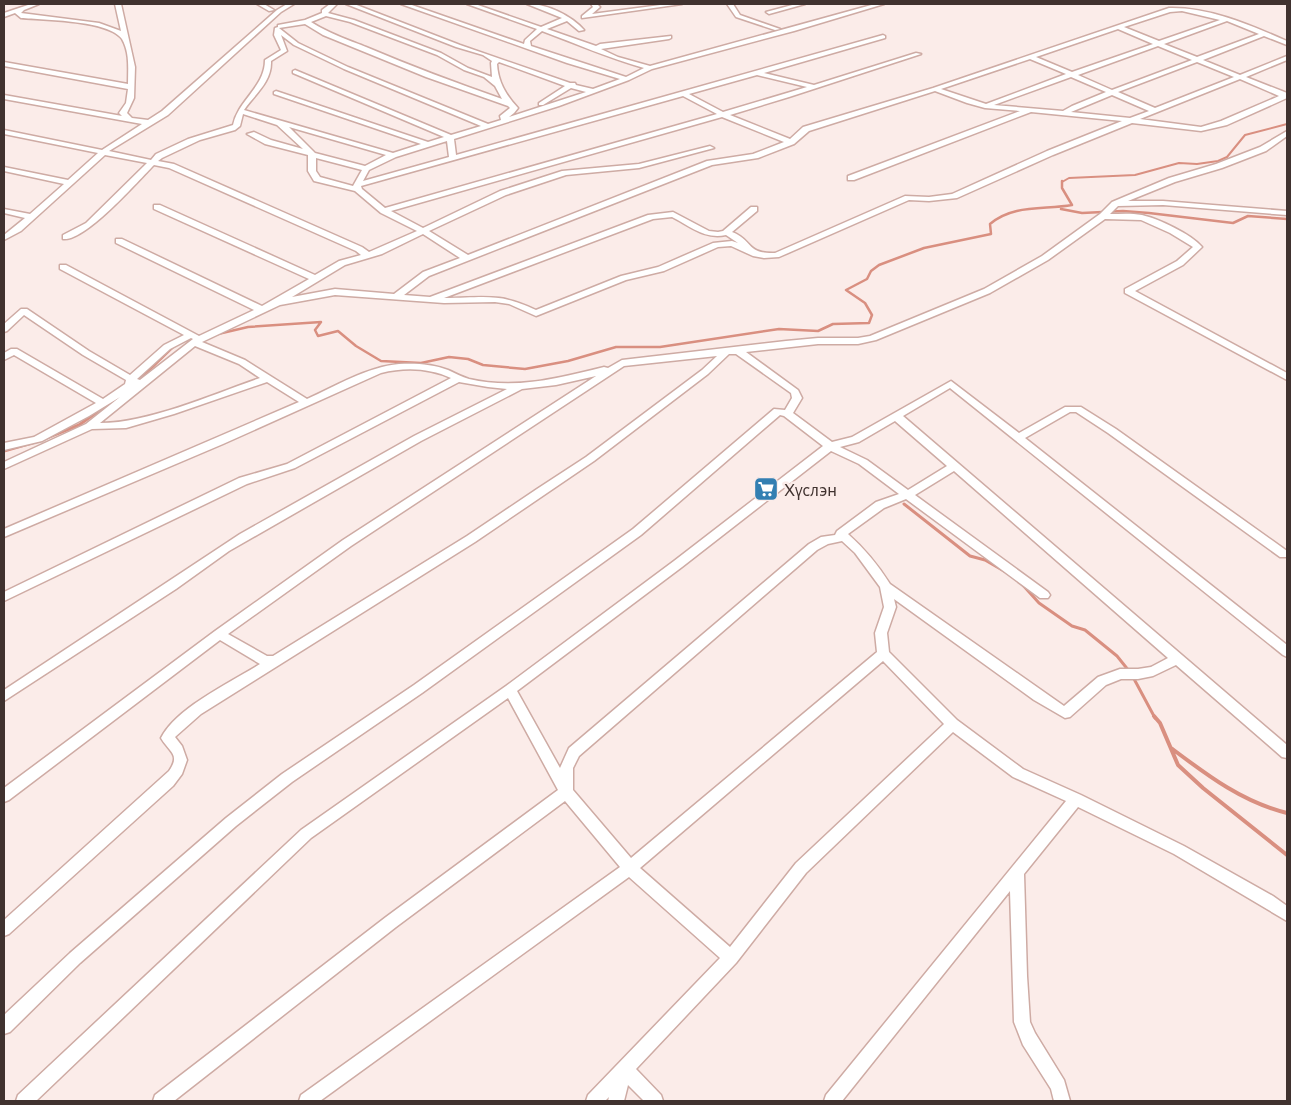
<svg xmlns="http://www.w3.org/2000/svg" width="1291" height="1105" font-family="'Alegreya Sans',sans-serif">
	<rect width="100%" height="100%" fill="#fbece9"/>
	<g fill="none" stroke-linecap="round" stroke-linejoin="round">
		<path stroke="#d98f80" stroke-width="2" d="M1062 182 1069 178 1135 175 1179 163 1197 164 1218 161 1227 157 1245 135 1287 124"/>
		<path stroke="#d98f80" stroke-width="2.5" d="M1061 209 1082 213 1123 211 1149 213 1233 223 1248 216 1287 219
			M218 334 248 327 321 322 315 330 318 336 338 331 356 346 381 361 421 363 449 357 468 359 483 365 525 369 568 361 616 347H660L779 329 818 331 833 324 869 323 872 315 865 303 846 290 867 279 871 271 879 265 924 248 991 234 990 224C1013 204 1044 210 1072 205L1062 188V181
			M137 382 174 346
			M92 416 119 397"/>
		<path stroke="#d98f80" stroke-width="3" d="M44 439 79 425 93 415
			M4 451 39 441
			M904 504 970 556 985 560 1004 571
			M1021 583 1039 603 1072 626 1085 630 1117 656 1129 671
			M1133 677 1155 718"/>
		<path stroke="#d98f80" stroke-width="4" d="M1154 716 1160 723 1178 765 1203 788 1287 855
			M1171 748C1207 775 1242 802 1287 813"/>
		<defs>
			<path id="minor" d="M31 4H39L24 10 21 13 99 23 121 31 115 4H121L135 67 134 98 127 113 132 118 148 120 162 111 277 10 287 4H294L281 12 168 115 109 151 151 160 156 154 188 139 233 125C238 100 265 87 265 60L281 50 274 35 275 28 278 27V25L305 20 322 13V10L330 4H337L328 13 354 20 441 53 468 68 492 77 491 63 492 61 483 55 456 47 346 4H354L460 45 570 83H575L576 85 593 89 620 79 567 63 401 4H409L524 44 525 40 537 29 467 4H475L541 27 562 18 527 4C546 3 572 16 584 30L579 31 567 21 547 29 596 46 600 44 671 36V38L669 39 601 49 618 57 650 66 875 4H884L794 31 652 69 629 80 559 106 454 139 456 155 883 35 885 36V38L764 73 814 85 916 53 921 54 789 97 730 115 790 139 803 127 933 88 1169 8C1210 7 1250 25 1287 41V45L1264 36 1203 60 1240 75 1287 56V60L1246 77 1287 93V98L1227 125 1201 131 1132 123 1053 155 957 198 929 201 909 200 779 257 764 258 753 256 731 246 718 247 664 271 626 280 536 316 509 304 495 302 444 303 335 295 280 305 202 342 245 360 307 399C336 386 367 367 399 364 415 363 433 364 448 370 455 373 462 377 469 379 515 390 560 378 604 367L608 368 622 360 786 341 818 338H858L870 336 984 289 1042 256 1100 214 1112 202 1169 178 1216 164 1260 147 1287 131V136L1266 151 1222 168 1175 182 1128 201H1163L1287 211V215L1163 205 1118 206 1110 214C1120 214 1131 213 1142 215 1159 219 1191 234 1202 247L1183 265 1135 291 1287 373V380L1125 293V289L1177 261 1193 247 1170 233 1141 220 1105 219 1048 260 990 293 876 340 858 344H818L746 352 798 390 802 398 793 413 832 442 852 437 951 381 1019 433 1065 407H1081L1116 429 1287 551V557H1280L1108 433 1076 412H1070L1025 438 1287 645V657L1283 655 950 388 903 416 1287 745V758L1282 757 1176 665 1153 676 1138 679H1121L1106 685 1070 717 1065 718 1034 700 894 599 896 607 887 633 889 652 957 720 1023 769 1081 795 1184 846 1273 896 1287 906V921L1174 854 1078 807 1024 874 1027 976 1030 1022 1035 1033 1064 1080 1070 1101H1054L1051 1089 1023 1045 1014 1022 1010 891 842 1101H824L826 1095 1066 801 1013 777 953 732 806 873 736 963 636 1069 661 1095 663 1101H644L628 1085 624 1101H608L609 1097 605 1101H586L588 1095 720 958 629 877 320 1101H299L301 1095 620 867 565 801 396 927 174 1101H153L155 1095 386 917 558 790 508 698 311 838 36 1101H16L18 1095 301 830 506 686 674 561 823 446 784 416 780 415 641 535 422 693 292 782 236 826 80 963 10 1032 4 1034V1015L70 953 226 818 282 774 414 685 633 529 774 409 785 410 792 398 791 393 736 354H729L708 374 594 461 475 542 201 714 175 737 182 746 187 760 182 774 173 786 9 934 4 936V920L169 771C181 754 169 752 161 738 176 708 231 682 260 664L220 640 9 800 4 802V788L215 631 343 540 596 376 556 385 522 389 421 441 229 551 176 589 4 701V690L240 534 414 436 507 389 488 387 459 382 295 468 247 484 4 601V592L239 478 287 464 451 378C429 368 405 367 381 373L223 444 4 537V529L299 402 267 382 174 414 126 428 92 429 4 469V462L86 424 120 397 89 416 42 441 4 450V443L34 437 96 403 14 355 4 360V353L11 349H17L103 399 125 384 126 380 83 355 24 315 7 331 4 332V324L21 309H27L89 351 130 375 164 345 184 335 60 269V265H66L199 336 254 310 116 243V239H122L262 306 309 279 154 209V205H160L315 275 339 261 361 255 356 251 169 168 154 165C138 181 85 242 63 239V235L86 223 147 163 105 155 21 231 4 240V235L25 218 4 213V209L30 214 64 184 4 171V167L68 180 98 153 4 134V130L102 150 142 124 4 99V95L122 116 119 113 126 103 128 89 4 66V62L128 84C128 69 130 53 122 39 109 20 43 20 21 18L15 13 4 17V13ZM1182 11 1220 20 1159 41 1124 27 1170 12ZM326 16 350 22 437 55 464 70 484 77 495 86 502 99C456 83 411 66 366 47 346 39 330 34 311 22ZM1227 21 1259 34 1197 57 1164 44ZM305 24 323 35 426 77 508 106 510 108 500 116 501 120 488 124 348 67 298 43 279 28ZM1118 29 1153 44 1072 72 1036 57ZM542 31C577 44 608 58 644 68L626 77 531 46 530 41ZM281 35 294 45 344 69 481 126 451 135 295 70 293 71V73L444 137 428 142 276 91 274 92V94L421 144 393 153 244 110C255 94 272 82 271 61L287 51ZM1158 46 1192 60 1112 90 1078 75ZM1030 59 1066 74 986 104 941 89ZM499 62 565 86 539 103V105H543L571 88 586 92 509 117 514 113 518 108C506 95 498 82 497 64ZM1197 62 1234 77 1155 108 1118 92ZM757 75 807 87 723 112 689 94ZM1071 77 1106 92 1072 106 1063 111 994 105ZM1240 79 1279 96 1221 121 1201 127 1140 119ZM935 91 967 103 985 108 1020 111 848 176V180H854L1031 112 1122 121 1047 151 952 194 929 197 905 196 775 253C746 254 753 240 732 232L757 211V207H751L723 231 718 232 709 231 673 212 648 215 430 297 404 295 429 276 712 165 758 158 794 144 809 131ZM1112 95 1149 111 1130 118 1071 112ZM683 96 717 114 385 208 362 189 361 186ZM243 114 277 125 303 149 271 140 254 132 247 134 265 144 308 155V171L314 181 355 191 381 213 417 231 369 252 362 247 174 164 158 161 162 158 200 140 235 130 240 126ZM722 117 784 142 753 154 707 161 468 255 429 231 506 195 566 175 639 168 714 148 710 146 639 164 562 171 500 191 423 228 391 211ZM289 127 386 155 365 166 315 153ZM447 141 449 157 363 181 369 170 396 157ZM316 158 362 170 353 186 320 177 316 171ZM672 217C690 226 705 240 726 235L738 243 732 241 713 243 658 267 621 276 536 310C498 292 484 298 444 298L653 219ZM423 234 460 258 423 272 394 294 335 289 292 297 345 265 382 254ZM191 338 193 339 140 380 137 379 170 349ZM195 346 239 364 260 378C213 394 149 423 100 423ZM717 356 702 370 586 457 537 489 467 536 273 656H267L228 634 351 546 624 366ZM895 421 947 466 908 490 867 460 840 447 859 442ZM831 451 859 464 899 494 876 502 837 531 835 535 821 537 809 544 569 748 560 768 517 691 682 567ZM954 471 1168 658 1151 667 1138 669H1120L1098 677 1064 706 890 584C878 565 865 549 848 534L884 508 906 499 1040 598H1048L1050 595 1048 592 915 495ZM842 541 855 553 880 587 884 607 875 633 877 652 631 858 573 790V768L579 756 817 550 828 544ZM883 661 944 724 796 863 730 947 640 868Z
				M257 4H264L274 10 269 11Z
				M591 4H597L600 7 592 14 668 4H682L582 18V16L593 7Z
				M727 4H733L740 15 780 29 775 30 736 17Z
				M796 4H805L769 14 766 12Z"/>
		</defs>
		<use href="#minor" stroke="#ceaba4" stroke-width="3"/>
		<use href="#minor" fill="#fff" fill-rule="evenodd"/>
	</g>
	<defs>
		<symbol id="supermarket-square" viewBox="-11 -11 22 22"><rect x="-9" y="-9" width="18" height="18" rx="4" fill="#337fb2" stroke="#fbece9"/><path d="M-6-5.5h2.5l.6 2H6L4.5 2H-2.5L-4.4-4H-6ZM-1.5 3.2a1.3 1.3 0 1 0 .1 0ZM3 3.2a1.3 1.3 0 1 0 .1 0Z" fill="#fff"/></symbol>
	</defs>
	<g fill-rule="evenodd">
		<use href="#supermarket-square" x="752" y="475" width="28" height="28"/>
	</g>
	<g text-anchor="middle" stroke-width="5" stroke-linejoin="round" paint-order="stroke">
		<g font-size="19" fill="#40322f" stroke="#fbece9" text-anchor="start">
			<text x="784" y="496">Хүслэн</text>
		</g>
	</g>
	<rect width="1291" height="1105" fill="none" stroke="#40322f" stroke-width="10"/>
</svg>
